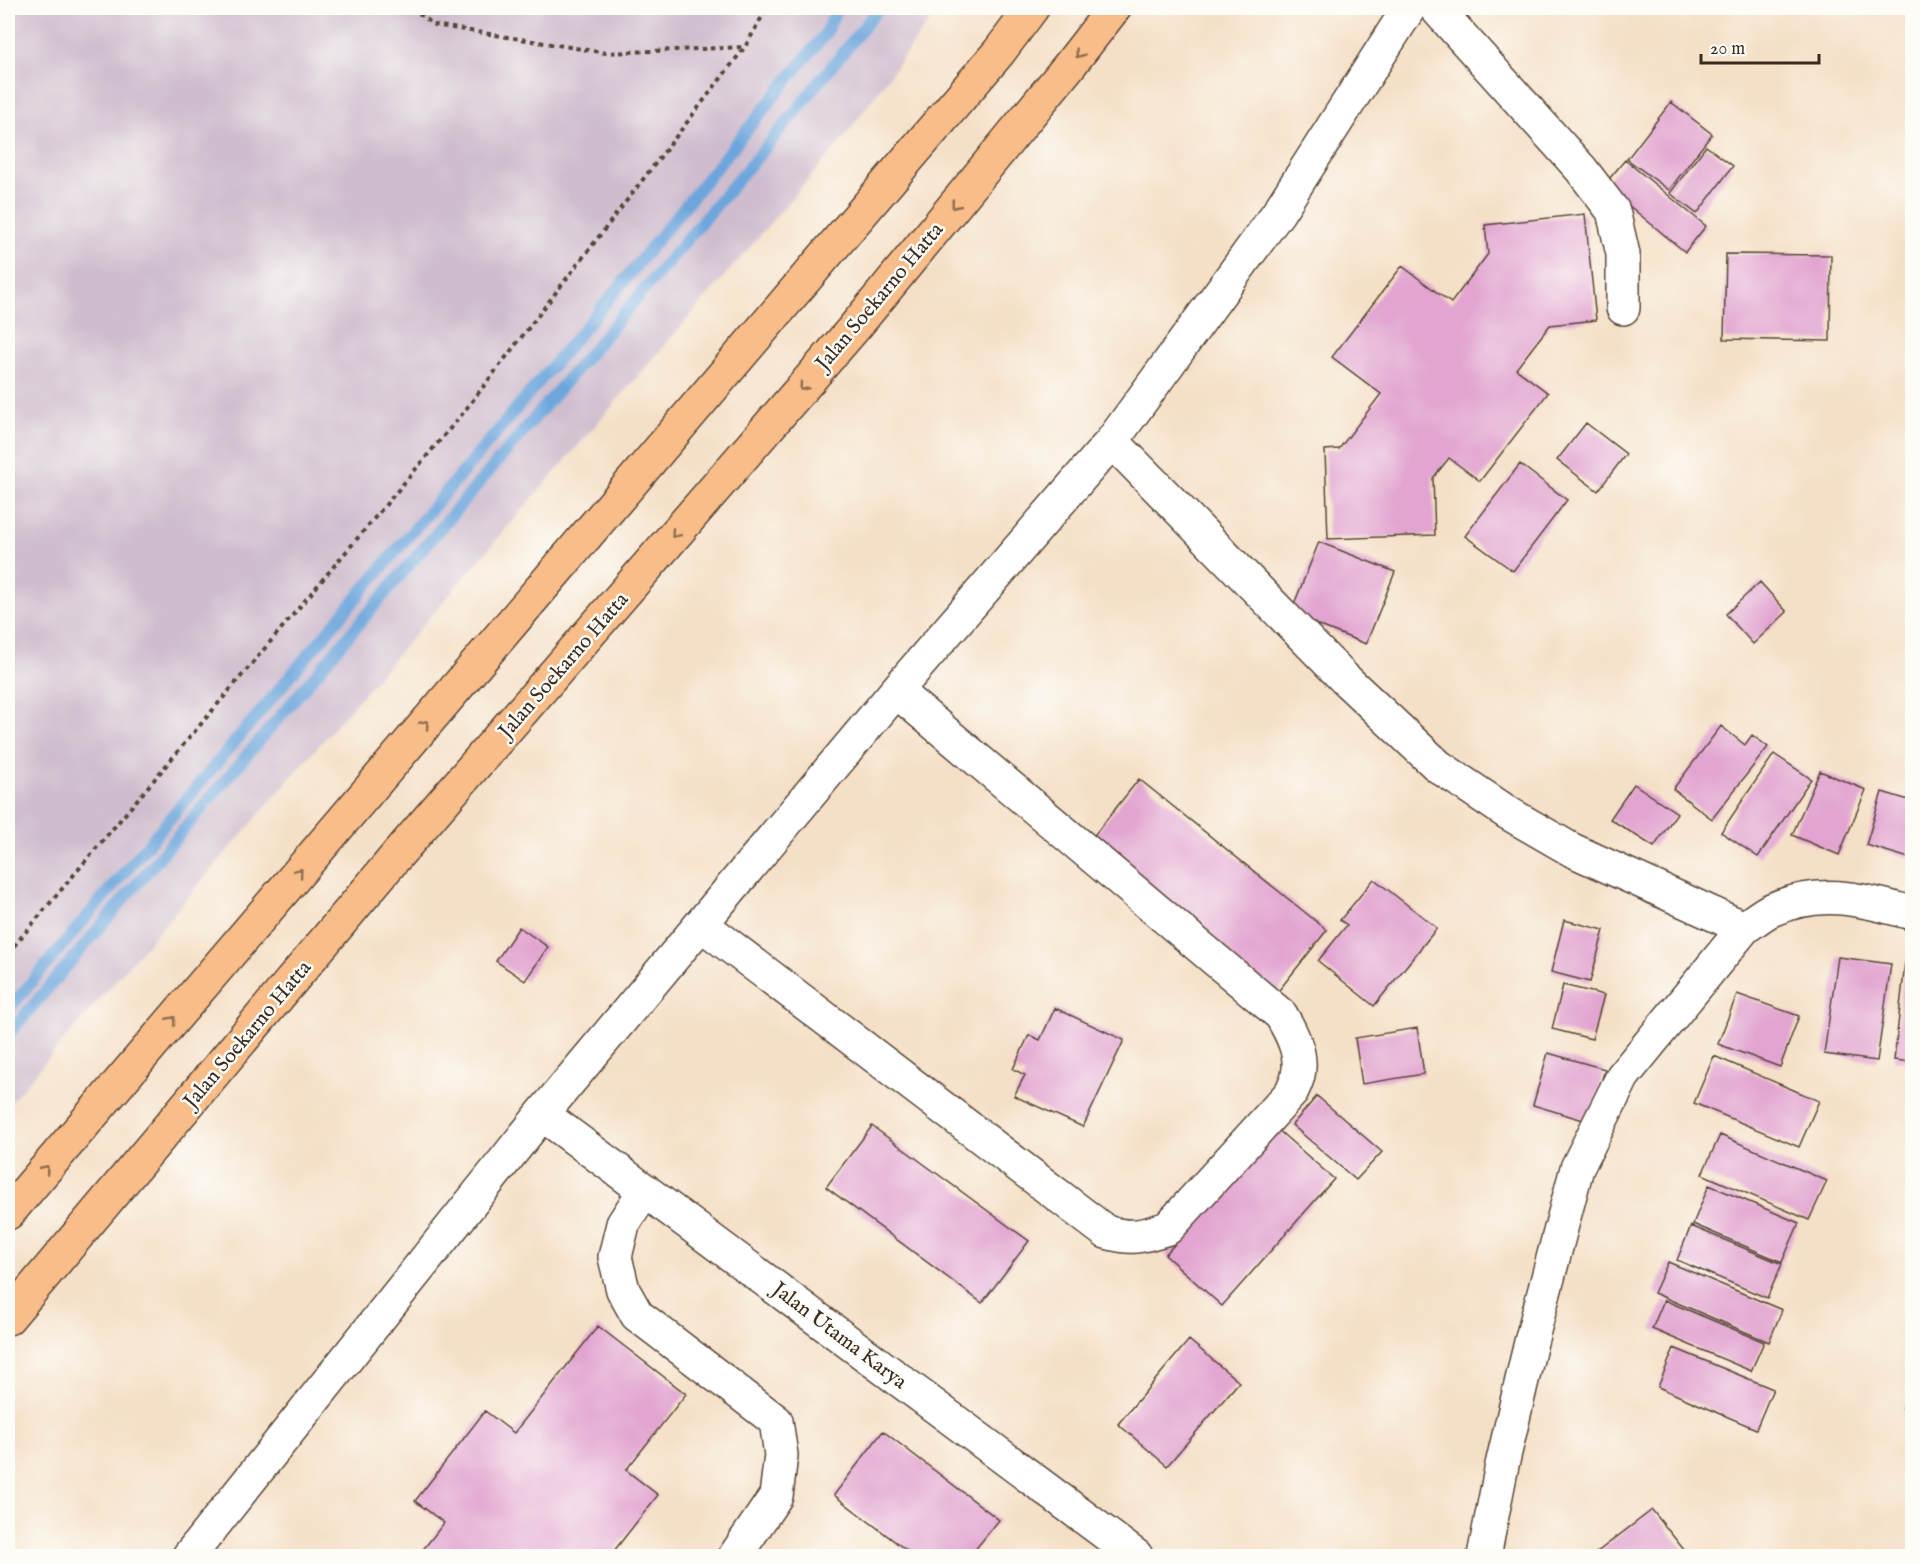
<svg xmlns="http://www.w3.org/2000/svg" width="1920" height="1564" font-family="'IM FELL English',serif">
	<rect width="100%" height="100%" fill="#fdfcf7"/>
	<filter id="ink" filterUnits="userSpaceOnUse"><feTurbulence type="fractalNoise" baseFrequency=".0167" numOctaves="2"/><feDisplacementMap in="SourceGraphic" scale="12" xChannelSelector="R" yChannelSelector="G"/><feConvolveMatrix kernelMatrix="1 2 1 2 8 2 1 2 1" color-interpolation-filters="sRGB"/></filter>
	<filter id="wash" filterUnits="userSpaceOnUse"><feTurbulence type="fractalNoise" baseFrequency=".008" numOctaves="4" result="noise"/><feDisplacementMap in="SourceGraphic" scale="24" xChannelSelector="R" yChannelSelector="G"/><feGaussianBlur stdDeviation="1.35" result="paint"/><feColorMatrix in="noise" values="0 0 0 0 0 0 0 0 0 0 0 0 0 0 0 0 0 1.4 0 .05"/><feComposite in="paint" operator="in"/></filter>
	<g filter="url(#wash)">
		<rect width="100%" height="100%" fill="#f5e0c7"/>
		<path fill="#cfbdce" d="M8 8H939L843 139 8 1105Z"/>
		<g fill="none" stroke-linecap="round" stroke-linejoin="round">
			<path stroke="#6ca6dc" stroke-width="12" d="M8 1010 609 299 826 33 837 8
				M8 1035 782 128 879 8"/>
		</g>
		<g id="blocks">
			<path fill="#e2a4d0" d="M1671 102 1712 134 1669 190 1627 159Z
				M1706 146 1733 166 1697 214 1670 193Z
				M1625 160 1706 226 1685 252 1604 185Z
				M1585 214 1596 320 1550 325 1516 369 1548 393 1480 481 1449 458 1433 478 1435 535 1328 539 1325 450 1339 449 1381 394 1332 357 1402 266 1451 303 1488 254 1485 225Z
				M1726 254 1831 255 1830 341 1724 339Z
				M1586 423 1626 454 1598 491 1557 460Z
				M1520 464 1567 500 1513 571 1465 536Z
				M1319 542 1395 572 1366 644 1290 614Z
				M1760 582 1787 612 1753 644 1726 614Z
				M1721 726 1745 745 1752 735 1768 747 1712 819 1673 789Z
				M1774 754 1811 779 1758 857 1721 832Z
				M1820 771 1866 790 1839 855 1792 835Z
				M1139 779 1327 930 1276 994 1088 843Z
				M1634 784 1677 813 1654 847 1610 819Z
				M1882 792 1912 801V848L1909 858 1866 845Z
				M1374 879 1437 928 1374 1006 1318 961 1347 925 1340 920Z
				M1564 920 1604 930 1590 982 1551 972Z
				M519 927 548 947 525 981 496 961Z
				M1838 957 1891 964 1877 1061 1824 1054Z
				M1905 963 1912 964V1062L1894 1060Z
				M1563 985 1604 995 1592 1039 1552 1029Z
				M1737 994 1799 1016 1780 1067 1718 1044Z
				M1055 1008 1124 1040 1083 1127 1014 1096 1025 1075 1013 1069 1029 1035 1040 1040Z
				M1417 1028 1424 1074 1362 1084 1355 1038Z
				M1548 1053 1605 1069 1590 1122 1533 1105Z
				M1714 1056 1819 1101 1799 1147 1694 1103Z
				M1317 1096 1382 1152 1356 1180 1292 1125Z
				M872 1126 1029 1241 982 1303 826 1187Z
				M1277 1129 1334 1179 1222 1306 1165 1255Z
				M1720 1135 1827 1181 1809 1220 1702 1174Z
				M1709 1185 1799 1223 1782 1262 1693 1224Z
				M1691 1226 1782 1264 1767 1298 1677 1260Z
				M1668 1262 1782 1310 1769 1342 1654 1293Z
				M1664 1300 1764 1342 1751 1371 1652 1329Z
				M598 1326 686 1394 626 1470 658 1495 610 1556H418L444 1523 415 1501 485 1411 514 1433Z
				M1189 1340 1239 1382 1167 1466 1118 1424Z
				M1674 1348 1773 1389 1756 1429 1658 1387Z
				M1912 1401V1420L1903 1408Z
				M883 1431 999 1520 970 1556H914L834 1495Z
				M1652 1510 1689 1556H1592Z"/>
		</g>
	</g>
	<g filter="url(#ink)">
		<use href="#blocks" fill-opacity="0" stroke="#574537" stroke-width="1.5"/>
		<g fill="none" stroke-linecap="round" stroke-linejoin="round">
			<defs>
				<path id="minor" d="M1436 8 1581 169 1613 211 1623 254V308
					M1112 441 1344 678 1438 766 1508 813 1572 850 1744 928
					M701 924 1106 1232C1133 1240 1142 1236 1168 1228L1291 1093C1293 1088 1297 1081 1298 1075 1303 1054 1291 1032 1281 1015L896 691
					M542 1114 1136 1556
					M645 1190 623 1224 615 1257 623 1290 637 1315 776 1421 781 1455 776 1496 735 1556
					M189 1556 542 1114 896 691 1112 441 1278 213 1409 8
					M1484 1556 1502 1465 1531 1342 1577 1168 1623 1076 1744 928C1753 922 1762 914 1771 910 1822 887 1862 900 1912 913"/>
				<path id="highway" d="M8 1213 999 52 1032 8
					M8 1318 398 854 854 328 1069 66 1114 8"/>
			</defs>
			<use href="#minor" stroke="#574537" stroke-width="36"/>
			<use href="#highway" stroke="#574537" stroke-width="36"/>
			<path stroke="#574537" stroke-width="4" stroke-dasharray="4.5 4.5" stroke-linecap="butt" d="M412 8 434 25 606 53 745 47
				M8 953 463 413 745 47 767 8"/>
			<use href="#minor" stroke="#fff" stroke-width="33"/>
			<use href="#highway" stroke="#f8bd89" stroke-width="33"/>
		</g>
		<defs><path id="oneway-chevron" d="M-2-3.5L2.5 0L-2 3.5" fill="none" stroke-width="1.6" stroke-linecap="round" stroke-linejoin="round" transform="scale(1.5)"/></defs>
		<g stroke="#906c4e">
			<use href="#oneway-chevron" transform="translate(1079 54) rotate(127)"/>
			<use href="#oneway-chevron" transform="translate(955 205) rotate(129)"/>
			<use href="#oneway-chevron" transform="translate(803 387) rotate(131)"/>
			<use href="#oneway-chevron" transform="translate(675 534) rotate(131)"/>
			<use href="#oneway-chevron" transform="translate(425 724) rotate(-50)"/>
			<use href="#oneway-chevron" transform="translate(299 872) rotate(-50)"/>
			<use href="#oneway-chevron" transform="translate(172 1020) rotate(-50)"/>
			<use href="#oneway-chevron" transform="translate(45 1169) rotate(-50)"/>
		</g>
	</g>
	<g text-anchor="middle" stroke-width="5" stroke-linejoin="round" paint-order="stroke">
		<g font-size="21" fill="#3b2a1e" stroke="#fdfcf7">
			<text transform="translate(879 296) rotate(-50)" y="7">Jalan Soekarno Hatta</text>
			<text transform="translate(563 665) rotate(-49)" y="7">Jalan Soekarno Hatta</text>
			<text transform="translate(247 1034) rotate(-50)" y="7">Jalan Soekarno Hatta</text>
			<text transform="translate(840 1335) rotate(37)" y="7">Jalan Utama Karya</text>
		</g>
	</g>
	<rect width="1920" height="1564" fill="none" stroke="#fdfcf7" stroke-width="30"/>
	<path d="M1701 54v9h118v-9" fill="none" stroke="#3b2a1e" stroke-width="3"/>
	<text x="1710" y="54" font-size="18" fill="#3b2a1e" stroke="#fdfcf7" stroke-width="4.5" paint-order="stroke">20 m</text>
</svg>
